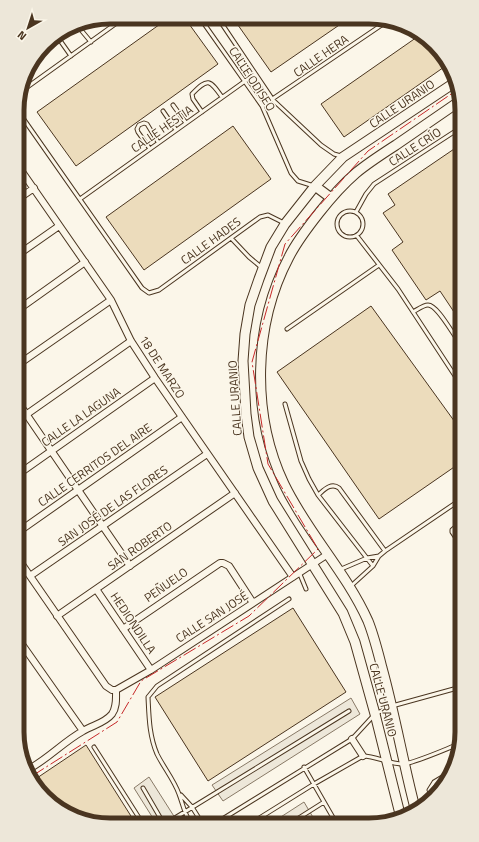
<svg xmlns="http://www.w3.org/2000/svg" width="479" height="842" font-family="'Titillium Web',sans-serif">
	<rect width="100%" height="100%" fill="#fbf6e9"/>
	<path fill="#ede7d9" stroke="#887966" d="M351 698 360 714 223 801 212 785Z
		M149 777 177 821 174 823H156L134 788Z
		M304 802 314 819 310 821 273 822Z"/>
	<path fill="#ecdcbc" stroke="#4a3520" d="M170 17H184L218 64 76 166 37 112Z
		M233 18 348 19 271 72Z
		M420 35 430 40 447 65 344 137 321 104Z
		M233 126 271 179 144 270 106 217Z
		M457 147 459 317 458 318 440 291 426 300 392 250 403 242 383 213 395 205 388 194Z
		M371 306 460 429V463L379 519 277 372Z
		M293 608 346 692 208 781 155 697Z
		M86 745 136 824H98L49 802 34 780Z"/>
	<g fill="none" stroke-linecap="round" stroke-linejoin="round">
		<defs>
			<path id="lane" d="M200 18 262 106 291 173 298 181 314 186
				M218 18 273 100 321 145 334 154 341 156
				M74 25 76 24 91 42
				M71 56 59 39 62 33 72 26
				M19 93 125 17
				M173 105 186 123
				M262 106 389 20
				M18 111 142 288 149 293 159 290 260 217 268 215 284 223
				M163 111 176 130
				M202 112 193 99 192 94C208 77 210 80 222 97
				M150 149 138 132 137 129 139 125 144 123 147 124 158 142
				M80 199 255 74
				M337 224a13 13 0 1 1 26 0a13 13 0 1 1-26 0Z
				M356 212 366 194 374 184 457 130
				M357 236 398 289 459 382
				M231 238 249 257 261 267
				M413 312C417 310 423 305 428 305 437 305 451 331 457 339
				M287 329 379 265
				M285 404 301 461 309 479 318 495 373 566
				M318 495C324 490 331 482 339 488L385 551
				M460 523 452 530V532L460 544
				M339 570 367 558 379 556
				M299 572 306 589
				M351 586 373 566 379 556 385 551 460 500
				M94 747 143 824
				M304 767 335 821
				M143 788 161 819 165 822 170 821 349 711
				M181 795 192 807 202 823
				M432 796 429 790 434 782 449 773
				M294 821 324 802
				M253 822 314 784 363 756C376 756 389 764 403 764 415 763 446 749 459 744
				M191 823C184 814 183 804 179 794 174 780 164 768 157 754 149 735 149 716 148 697L157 686 289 599
				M216 823 352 739 375 714 392 706 461 687"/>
			<path id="street" d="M18 166 111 300 131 341 155 378 293 577
				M18 199 34 188
				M19 254 59 226
				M19 309 85 262
				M19 364 111 300
				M20 405 130 566
				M20 419 131 341
				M20 473 155 378
				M21 530 182 417
				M21 563 106 686 112 690H116L151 670 328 554
				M30 576 207 454
				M96 589 151 670
				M57 616 235 493
				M123 629 220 563H223L229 566 253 603
				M21 643 83 731
				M352 739 363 756
				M27 770C47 760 63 742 83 731 93 725 105 723 112 714 117 707 116 698 116 690"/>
			<path id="secondary" d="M315 186 331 198
				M415 808C403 762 395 715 382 668 378 652 374 636 368 621 346 572 307 532 284 484 251 414 253 325 289 257 297 241 308 227 319 213 330 199 342 185 356 173 368 163 382 154 396 145 416 131 437 117 457 103
				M401 818 375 714 355 642 343 613 273 501 258 468 249 437 246 414 243 361 245 334 250 305 259 279 271 247 285 224 315 186 343 157 457 81"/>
		</defs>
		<use href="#lane" stroke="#4a3520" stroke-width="5"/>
		<use href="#street" stroke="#4a3520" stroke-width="8"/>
		<use href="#secondary" stroke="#4a3520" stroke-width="11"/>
		<use href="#lane" stroke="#fbf6e9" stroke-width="3"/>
		<use href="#street" stroke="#fbf6e9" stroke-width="6"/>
		<use href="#secondary" stroke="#fbf6e9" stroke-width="9"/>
		<path stroke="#c62828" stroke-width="1" stroke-dasharray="14 3 2 3" stroke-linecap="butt" d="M32 776 117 722 141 681 249 616 318 549 268 464 252 362 285 244 368 151 457 90"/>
	</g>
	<g text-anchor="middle" stroke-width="3" stroke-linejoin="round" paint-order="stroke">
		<g font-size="12" fill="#4a3520" stroke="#fbf6e9">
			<text transform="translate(321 56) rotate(-35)" y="4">CALLE HERA</text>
			<text transform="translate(252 79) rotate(57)" y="4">CALLE ODISEO</text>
			<text transform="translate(402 104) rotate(-34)" y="4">CALLE URANIO</text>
			<text transform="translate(162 129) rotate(-35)" y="4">CALLE HESTIA</text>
			<text transform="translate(415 147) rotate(-33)" y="4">CALLE CRÍO</text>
			<text transform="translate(211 241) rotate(-36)" y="4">CALLE HADES</text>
			<text transform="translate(162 367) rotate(57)" y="4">18 DE MARZO</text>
			<text transform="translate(235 398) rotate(-94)" y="4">CALLE URANIO</text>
			<text transform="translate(81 417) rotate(-35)" y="4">CALLE LA LAGUNA</text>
			<text transform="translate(95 465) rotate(-35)" y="4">CALLE CERRITOS DEL AIRE</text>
			<text transform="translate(113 506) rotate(-35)" y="4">SAN JOSÉ DE LAS FLORES</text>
			<text transform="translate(140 546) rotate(-35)" y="4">SAN ROBERTO</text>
			<text transform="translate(166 585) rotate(-35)" y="4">PEÑUELO</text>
			<text transform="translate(212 617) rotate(-33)" y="4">CALLE SAN JOSÉ</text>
			<text transform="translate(133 623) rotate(56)" y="4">HEDIONDILLA</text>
			<text transform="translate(383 700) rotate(75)" y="4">CALLE URANIO</text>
		</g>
	</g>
	<path d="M0 0H479V842H0ZM110 24H369A86 86 0 0 1 455 110V732A86 86 0 0 1 369 818H110A86 86 0 0 1 24 732V110A86 86 0 0 1 110 24Z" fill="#ede7d9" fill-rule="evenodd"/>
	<path fill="none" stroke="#4a3520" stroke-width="5" d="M110 24H369A86 86 0 0 1 455 110V732A86 86 0 0 1 369 818H110A86 86 0 0 1 24 732V110A86 86 0 0 1 110 24Z"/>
	<g transform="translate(28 28) rotate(219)" stroke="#fbf6e9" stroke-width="3" paint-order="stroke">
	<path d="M0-3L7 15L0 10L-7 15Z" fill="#4a3520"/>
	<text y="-6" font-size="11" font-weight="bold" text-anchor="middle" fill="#4a3520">N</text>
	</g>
</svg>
